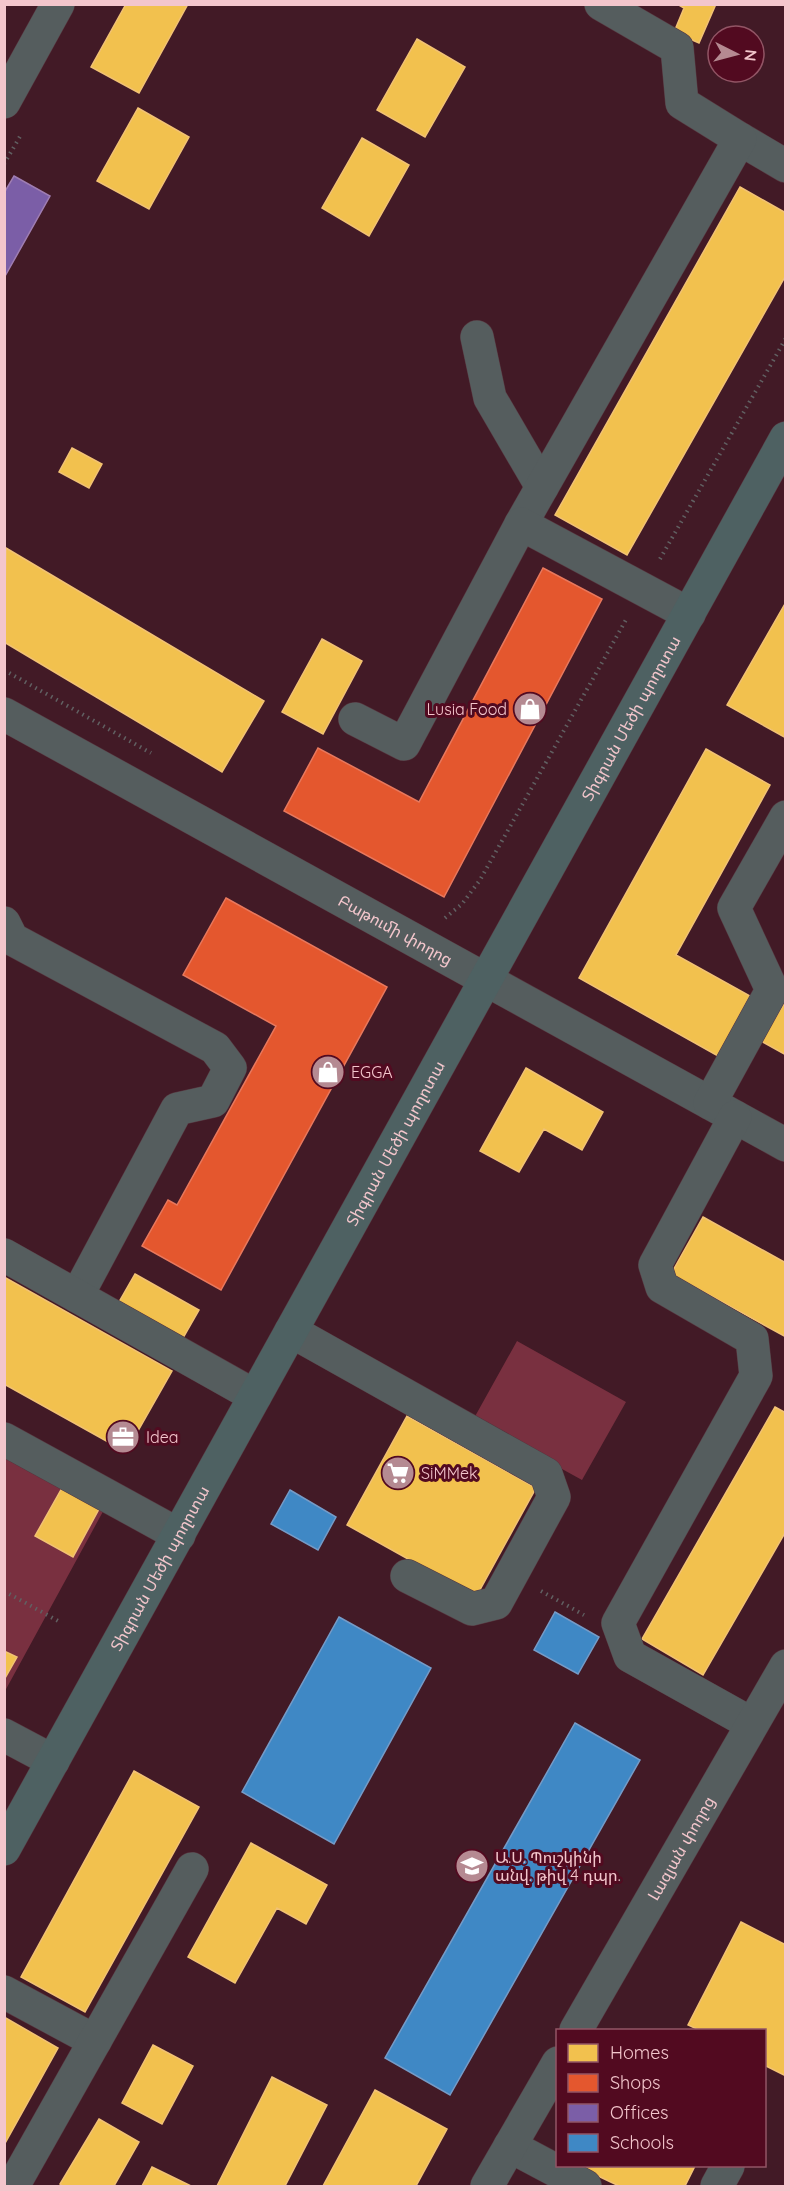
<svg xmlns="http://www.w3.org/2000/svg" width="790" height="2191" font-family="Quicksand,'Noto Sans Armenian',sans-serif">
	<rect width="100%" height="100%" fill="#421a26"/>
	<path fill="#793040" d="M517 1341 626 1402 582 1480 473 1420Z
		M5 1450 106 1506 5 1691Z"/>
	<path fill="#f2c14e" stroke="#f2c274" stroke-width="1.5" d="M126 4H188L139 93 91 67Z
		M677 4H716L699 43 674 32 684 8Z
		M417 39 465 67 425 137 377 110Z
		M138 108 189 137 149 209 97 181Z
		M362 138 409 165 369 236 322 208Z
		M740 187 786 213V275L627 555 555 515Z
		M72 448 102 464 89 488 59 472Z
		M6 548 264 701 222 772 4 642Z
		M786 602V738L727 705Z
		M322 639 362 661 323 734 282 712Z
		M706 749 770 785 676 955 750 996 718 1056 579 978Z
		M786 1000V1055L761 1041Z
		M526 1068 603 1112 582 1150 544 1129 519 1172 480 1151Z
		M703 1217 786 1263V1337L671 1274Z
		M135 1274 199 1310 183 1338 119 1302Z
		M4 1277 172 1371 126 1452 4 1384Z
		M775 1407 786 1413V1531L703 1675 642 1639Z
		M407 1416 536 1488 476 1597 347 1525Z
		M62 1488 99 1509 73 1557 35 1536Z
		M4 1651 17 1657 4 1680Z
		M134 1771 199 1807 85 2012 21 1977Z
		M251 1843 327 1885 306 1924 277 1908 235 1983 188 1957Z
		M741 1922 786 1945V2076L764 2065V2030H699L688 2025Z
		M4 2017 58 2048 4 2145Z
		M153 2045 193 2066 162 2124 122 2103Z
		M272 2077 327 2105 285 2186H217Z
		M375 2090 447 2129 416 2186H323Z
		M99 2119 139 2142 114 2186H63L60 2184Z
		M577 2166H695L685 2186H619Z
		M152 2167 191 2186H142Z"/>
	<path fill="#e4572e" stroke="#e8785d" stroke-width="1.5" d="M543 568 602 599 444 897 284 811 318 748 419 802Z
		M226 898 387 987 221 1290 142 1246 168 1200 177 1205 276 1026 183 975Z"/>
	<path fill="#7b5ea7" stroke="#9f7db2" stroke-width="1.5" d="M14 176 50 196 4 278V193Z"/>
	<path fill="#3f88c5" stroke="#759bc7" stroke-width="1.5" d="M290 1490 336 1517 318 1550 271 1524Z
		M555 1612 599 1637 578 1674 534 1650Z
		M339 1617 431 1668 334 1844 242 1792Z
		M575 1723 640 1760 450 2095 385 2058Z"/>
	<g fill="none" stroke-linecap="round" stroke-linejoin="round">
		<defs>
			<g id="minor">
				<path d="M4 102 58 4"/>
				<path d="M740 139 786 166"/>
				<path d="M477 337 490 398 542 487"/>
				<path d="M521 524 740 139 682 103 677 48 601 4"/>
				<path id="s1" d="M4 714 786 1145"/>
				<path d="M355 719 404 744 521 524 689 614"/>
				<path d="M4 923 12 939 215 1048 230 1068 213 1101 177 1109 77 1296"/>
				<path d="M710 1103 772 990 734 908 786 817"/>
				<path d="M735 1117 655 1265 662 1287 752 1339 756 1376 618 1623 630 1656 752 1724"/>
				<path d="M4 1255 255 1396"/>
				<path d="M291 1331 546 1474 554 1497 496 1603 472 1609 407 1576"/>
				<path d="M4 1439 179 1535"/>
				<path d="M4 1735 53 1761"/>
				<path d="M4 1992 95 2041"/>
				<path id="s2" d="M576 2030 786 1666"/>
				<path d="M510 2146 585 2186"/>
				<path d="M13 2186 192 1869"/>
				<path d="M487 2186 558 2063"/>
				<path d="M717 2186 728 2166"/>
			</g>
			<g id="major">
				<path id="s3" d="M4 1849 786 438"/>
			</g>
		</defs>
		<use href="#minor" stroke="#57363f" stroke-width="34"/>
		<use href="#major" stroke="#57363f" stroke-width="34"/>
		<path stroke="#616062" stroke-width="4" stroke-dasharray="1.5 4.5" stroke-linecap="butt" d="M4 164 22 133
			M660 559 786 338
			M4 670 151 753
			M445 918 462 904 480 880 627 618
			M4 1591 60 1622
			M541 1591 584 1615"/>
		<use href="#minor" stroke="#555d5e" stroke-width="33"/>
		<use href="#major" stroke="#4e6162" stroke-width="33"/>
	</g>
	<defs>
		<symbol id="shop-disc" viewBox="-11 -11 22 22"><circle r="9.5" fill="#b58a92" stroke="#520a20"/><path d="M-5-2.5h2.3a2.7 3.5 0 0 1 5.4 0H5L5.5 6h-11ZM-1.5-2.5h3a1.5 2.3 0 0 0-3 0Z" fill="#fff"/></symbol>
		<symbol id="office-disc" viewBox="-11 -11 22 22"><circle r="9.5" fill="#b58a92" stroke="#520a20"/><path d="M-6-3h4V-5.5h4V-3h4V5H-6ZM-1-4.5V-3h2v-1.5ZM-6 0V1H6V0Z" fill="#fff"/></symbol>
		<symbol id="supermarket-disc" viewBox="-11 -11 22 22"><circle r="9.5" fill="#b58a92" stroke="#520a20"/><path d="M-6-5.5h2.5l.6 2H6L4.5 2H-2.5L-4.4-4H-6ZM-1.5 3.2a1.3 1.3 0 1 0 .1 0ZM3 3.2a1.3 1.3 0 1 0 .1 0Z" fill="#fff"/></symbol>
		<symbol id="school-disc" viewBox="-11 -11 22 22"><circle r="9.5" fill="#b58a92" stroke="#520a20"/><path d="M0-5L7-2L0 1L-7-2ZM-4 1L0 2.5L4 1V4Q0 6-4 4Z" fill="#fff"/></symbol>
	</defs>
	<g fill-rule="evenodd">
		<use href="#shop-disc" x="511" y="690" width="38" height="38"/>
		<use href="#shop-disc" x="309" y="1053" width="38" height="38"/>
		<use href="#office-disc" x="104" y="1418" width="38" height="38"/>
		<use href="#supermarket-disc" x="379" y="1454" width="38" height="38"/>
		<use href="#school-disc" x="453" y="1847" width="38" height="38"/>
	</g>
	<g text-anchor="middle" stroke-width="6" stroke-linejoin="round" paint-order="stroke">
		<g font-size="16" fill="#f3c6cc" stroke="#520a20" text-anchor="start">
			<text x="507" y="715" text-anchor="end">Lusia Food</text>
			<text x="351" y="1078">EGGA</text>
			<text x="146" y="1443">Idea</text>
			<text x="421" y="1479">SiMMek</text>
			<text x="495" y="1863">Ա.Ս. Պուշկինի<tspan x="495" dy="18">անվ. թիվ 4 դպր.</tspan></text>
		</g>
		<g font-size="16" fill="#f3c6cc" stroke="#520a20">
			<text dy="6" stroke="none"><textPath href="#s3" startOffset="1293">Տիգրան Մեծի պողոտա</textPath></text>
			<text dy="6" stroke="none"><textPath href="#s1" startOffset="447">Բաթումի փողոց</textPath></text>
			<text dy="6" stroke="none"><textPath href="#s3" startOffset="807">Տիգրան Մեծի պողոտա</textPath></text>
			<text dy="6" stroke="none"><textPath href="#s3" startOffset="321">Տիգրան Մեծի պողոտա</textPath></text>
			<text dy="6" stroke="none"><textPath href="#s2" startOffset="210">Լազյան փողոց</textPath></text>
		</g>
	</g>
	<rect width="790" height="2191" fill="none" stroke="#f3c6cc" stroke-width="12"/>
	<rect x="556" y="2029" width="210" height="138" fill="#520a20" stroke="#925565" stroke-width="1.5"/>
	<rect x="568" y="2044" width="30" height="18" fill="#f2c14e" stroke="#925565" stroke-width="1.5"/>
	<text x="610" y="2059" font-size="18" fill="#f3c6cc">Homes</text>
	<rect x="568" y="2074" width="30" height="18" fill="#e4572e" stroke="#925565" stroke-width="1.5"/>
	<text x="610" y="2089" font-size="18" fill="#f3c6cc">Shops</text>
	<rect x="568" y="2104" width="30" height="18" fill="#7b5ea7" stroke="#925565" stroke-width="1.5"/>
	<text x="610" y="2119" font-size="18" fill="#f3c6cc">Offices</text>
	<rect x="568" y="2134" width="30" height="18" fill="#3f88c5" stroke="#925565" stroke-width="1.5"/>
	<text x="610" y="2149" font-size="18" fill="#f3c6cc">Schools</text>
	<g transform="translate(736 54) rotate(96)"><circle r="28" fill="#520a20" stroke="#925565" stroke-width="1.5"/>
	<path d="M0-4.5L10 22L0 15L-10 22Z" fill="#b58a92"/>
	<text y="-9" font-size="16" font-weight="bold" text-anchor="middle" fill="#f3c6cc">N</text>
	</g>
</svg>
